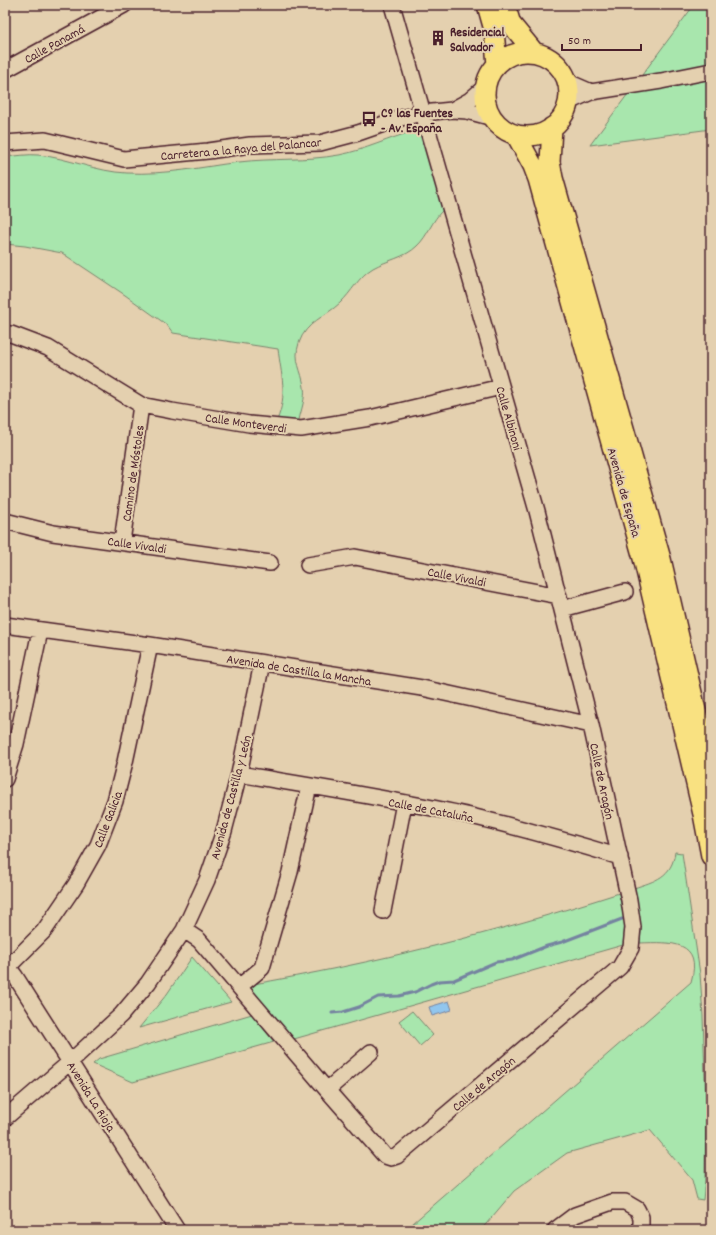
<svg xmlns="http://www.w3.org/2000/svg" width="716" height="1235" font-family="Dekko,sans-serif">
	<rect width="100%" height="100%" fill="#e4d0af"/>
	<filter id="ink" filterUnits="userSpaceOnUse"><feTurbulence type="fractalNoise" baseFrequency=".025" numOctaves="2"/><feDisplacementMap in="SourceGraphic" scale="8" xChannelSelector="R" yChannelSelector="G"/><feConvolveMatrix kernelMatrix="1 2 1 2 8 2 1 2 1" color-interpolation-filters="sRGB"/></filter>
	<g filter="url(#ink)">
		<path fill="#a8e6ad" stroke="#79826c" d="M694 5H711V129L590 145Z
			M414 131 418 132 422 136 443 210C432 220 428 236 417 246 405 258 387 260 373 268 358 277 352 292 340 303 325 317 306 322 299 343 293 361 302 370 304 387 306 398 301 410 299 420L292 421 277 420C288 395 281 374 278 349L173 333 167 325 125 295 62 253 25 246 5 244V157C16 156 28 154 38 155 69 158 97 172 127 173 165 175 202 167 239 162 272 158 306 161 339 155 365 150 389 138 414 131Z
			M675 852 682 853 700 974 703 1016 706 1108 705 1179 703 1200 697 1199 692 1180 650 1130 567 1153 514 1191 481 1230H405L691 982C703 940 671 942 640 943L641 930 634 888C655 881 672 877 675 852Z
			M619 893 625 925 623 945 294 1039 248 985C375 963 496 933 619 893Z
			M192 957 231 1002 139 1028 167 994Z
			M412 1011 433 1035 420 1046 399 1021Z
			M252 1014 274 1042 133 1082 93 1064 99 1059Z"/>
		<path fill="#91c6ee" stroke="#7583a0" d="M449 1001 452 1010 432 1016 429 1007Z"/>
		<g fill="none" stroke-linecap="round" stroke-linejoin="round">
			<path stroke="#7583a0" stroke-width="3" d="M332 1013 343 1012 359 1007 378 997 399 996 415 992 431 984 439 981 454 980 496 962 505 961 512 960 547 946 562 942 622 919"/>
			<defs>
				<path id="minor" d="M5 70 124 5
					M568 82 591 92
					M568 102 591 92 661 81 711 71
					M452 110 470 100 486 86
					M5 143 45 140 124 159 208 151 250 145 320 143 358 133 401 118 423 113 452 110 467 111 493 118
					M5 334H11L48 348 141 405 172 411 249 424 301 429 370 418 501 387
					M5 521 53 533 270 563
					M122 542 141 405
					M308 565 355 557 559 596
					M562 609 625 592
					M5 625 150 645 422 688 591 725
					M239 774C316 787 394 799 471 816 521 828 571 842 620 857
					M5 779 16 744 40 631
					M383 911 404 803
					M184 930 199 940 327 1090 385 1156 391 1158 397 1156 620 967 631 948 633 927 629 900 591 725 537 511 392 5
					M5 963 15 976 177 1230
					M8 967 44 931 76 884 98 845 115 801 125 762 150 645
					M245 982 262 968 290 872 309 786
					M327 1090 371 1052
					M5 1118 70 1062 121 1015 148 983 184 930 207 880 224 831 239 774 262 663
					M555 1230 575 1215 612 1202H625L637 1209 641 1217V1230"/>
				<path id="major" d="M487 5 494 30 497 65
					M505 5 511 24 534 52
					M485 94a42 42 0 1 1 84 0a42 42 0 1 1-84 0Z
					M552 127 550 162 553 178 661 559 711 775
					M516 135 533 166 538 179 644 562 703 814 711 856"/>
			</defs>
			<use href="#minor" stroke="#4a1f2b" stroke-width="18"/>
			<use href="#major" stroke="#4a1f2b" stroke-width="22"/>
			<use href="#minor" stroke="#e4d0af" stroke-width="15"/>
			<use href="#major" stroke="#f9e181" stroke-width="19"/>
		</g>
	</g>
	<defs>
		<symbol id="building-bare" viewBox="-9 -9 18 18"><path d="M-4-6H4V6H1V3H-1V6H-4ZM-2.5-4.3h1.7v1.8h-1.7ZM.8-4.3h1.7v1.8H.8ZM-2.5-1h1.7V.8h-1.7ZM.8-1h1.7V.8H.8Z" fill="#4a1f2b" stroke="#e4d0af" stroke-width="2.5" paint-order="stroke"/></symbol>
		<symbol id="bus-bare" viewBox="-9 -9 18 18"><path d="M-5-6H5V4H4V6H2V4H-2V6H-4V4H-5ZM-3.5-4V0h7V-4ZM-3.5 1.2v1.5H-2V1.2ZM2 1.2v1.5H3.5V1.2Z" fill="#4a1f2b" stroke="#e4d0af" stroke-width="2.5" paint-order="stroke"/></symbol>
	</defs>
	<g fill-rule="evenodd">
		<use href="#building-bare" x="427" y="27" width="22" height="22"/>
		<use href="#bus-bare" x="358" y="108" width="22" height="22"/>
	</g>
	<g text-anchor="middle" stroke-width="4" stroke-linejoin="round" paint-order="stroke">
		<g font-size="13" font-weight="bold" fill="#4a1f2b" stroke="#e4d0af" text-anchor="start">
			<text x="450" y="36">Residencial<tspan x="450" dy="15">Salvador</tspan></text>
			<text x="381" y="117">Cº las Fuentes<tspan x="381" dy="15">- Av. España</tspan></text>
		</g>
		<g font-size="13" fill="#4a1f2b" stroke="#e4d0af">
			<text transform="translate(54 43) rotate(-29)" y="5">Calle Panamá</text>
			<text transform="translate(241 148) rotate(-5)" y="5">Carretera a la Raya del Palancar</text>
			<text transform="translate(510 418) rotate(74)" y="5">Calle Albinoni</text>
			<text transform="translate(246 422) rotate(8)" y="5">Calle Monteverdi</text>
			<text transform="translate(132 473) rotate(-82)" y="5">Camino de Móstoles</text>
			<text transform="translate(625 492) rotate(74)" y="5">Avenida de España</text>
			<text transform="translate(137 544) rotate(8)" y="5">Calle Vivaldi</text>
			<text transform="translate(457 576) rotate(11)" y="5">Calle Vivaldi</text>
			<text transform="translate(299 669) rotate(9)" y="5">Avenida de Castilla la Mancha</text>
			<text transform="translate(603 781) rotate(78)" y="5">Calle de Aragón</text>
			<text transform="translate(230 797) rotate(-75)" y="5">Avenida de Castilla y León</text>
			<text transform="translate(431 809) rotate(11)" y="5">Calle de Cataluña</text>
			<text transform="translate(107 819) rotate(-69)" y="5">Calle Galicia</text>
			<text transform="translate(483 1083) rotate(-40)" y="5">Calle de Aragón</text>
			<text transform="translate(92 1096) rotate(58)" y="5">Avenida La Rioja</text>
		</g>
	</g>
	<rect width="716" height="1235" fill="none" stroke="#e4d0af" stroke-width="20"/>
	<rect x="10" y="10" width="696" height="1215" fill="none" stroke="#4a1f2b" stroke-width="1.5" filter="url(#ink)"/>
	<path d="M562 44v6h79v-6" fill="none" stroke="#4a1f2b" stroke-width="2"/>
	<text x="568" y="44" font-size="12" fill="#4a1f2b" stroke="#e4d0af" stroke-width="3" paint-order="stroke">50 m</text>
</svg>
